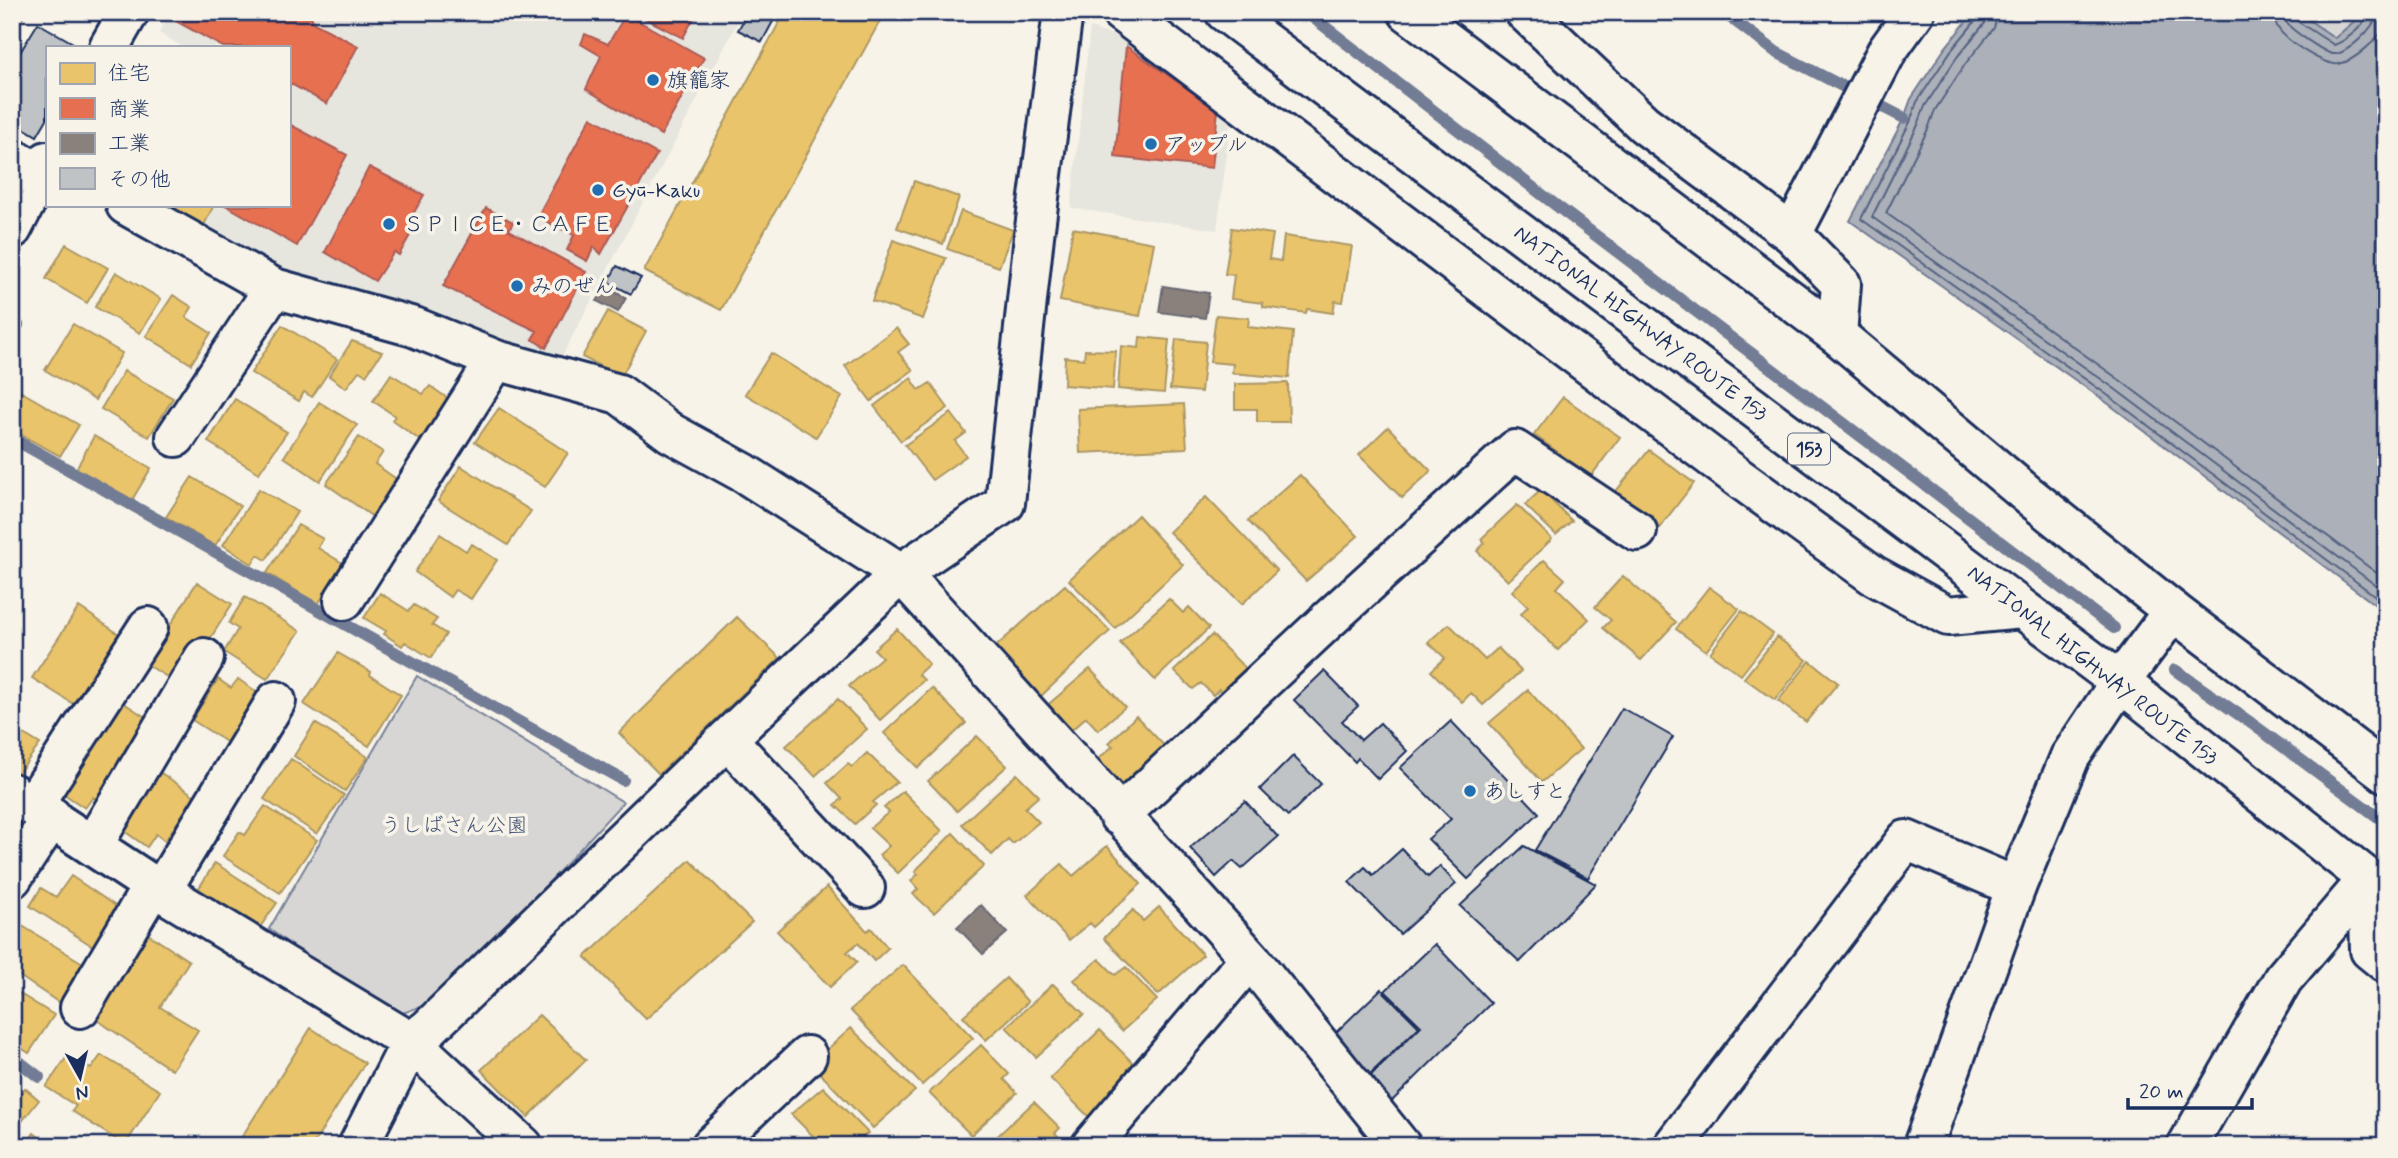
<svg xmlns="http://www.w3.org/2000/svg" width="2398" height="1158" font-family="Mynerve,'Klee One',sans-serif">
	<rect width="100%" height="100%" fill="#f7f3e8"/>
	<filter id="ink" filterUnits="userSpaceOnUse"><feTurbulence type="fractalNoise" baseFrequency=".0143" numOctaves="2"/><feDisplacementMap in="SourceGraphic" scale="14" xChannelSelector="R" yChannelSelector="G"/><feConvolveMatrix kernelMatrix="1 2 1 2 8 2 1 2 1" color-interpolation-filters="sRGB"/></filter>
	<g filter="url(#ink)">
		<path fill="#e6e5de" d="M171 12H743L561 358 255 261 201 233 215 205H289V47H183L159 33Z
			M1090 28 1129 40 1232 112 1217 230 1071 208Z"/>
		<path fill="#d7d6d4" stroke="#798299" stroke-width="2" d="M2297 12H2365L2335 38Z
			M417 676 623 802 442 999 403 1013 362 997 269 929Z"/>
		<path fill="#acb0b9" stroke="#727c95" stroke-width="2" d="M1974 12H2297L2335 38 2365 12H2386V613L2102 399 1850 221 1904 118 1911 99 1945 48Z"/>
		<path fill="#e9c46a" stroke="#ab9766" stroke-width="2" d="M12 12H26L12 35Z
			M785 12H885L721 310 644 271Z
			M914 181 959 197 943 244 897 228Z
			M162 205H214L204 225Z
			M961 211 1013 230 999 267 947 249Z
			M1073 228 1154 243 1140 316 1060 301Z
			M1232 228 1273 234 1269 259 1281 261 1284 236 1352 246 1343 302 1335 301 1333 313 1307 309 1306 313 1263 307V303L1231 299 1234 275 1225 274Z
			M893 240 946 258 923 319 872 301Z
			M66 244 108 268 87 303 46 279Z
			M116 272 161 299 140 333 95 307Z
			M173 295 192 307 186 317 211 333 191 364 146 336Z
			M608 311 646 331 621 377 582 357Z
			M1216 315 1249 318 1248 327 1293 332 1289 378 1232 373 1233 364 1210 362Z
			M73 324 122 353 95 400 45 370Z
			M282 325 337 359 312 397 304 392 299 401 251 373Z
			M896 328 909 344 898 352 913 370 871 401 845 366Z
			M1140 337 1169 340 1164 393 1118 389 1121 346 1139 348Z
			M1176 339 1206 342 1201 392 1170 389Z
			M352 341 382 352 366 375 359 371 346 388 329 376Z
			M1085 350 1116 351 1113 389 1064 385 1065 357 1084 359Z
			M771 353 842 397 816 437 745 394Z
			M124 371 173 398 149 437 101 409Z
			M391 374 423 394 430 386 457 405 428 446 392 420 395 416 373 401Z
			M911 378 919 390 930 383 948 408 901 441 874 406Z
			M1288 383 1289 422H1257V409H1235V384Z
			M20 391 79 425 60 456 12 430V405Z
			M1563 397 1620 437 1591 476 1534 435Z
			M235 399 287 432 259 473 208 442Z
			M319 402 357 425 320 481 284 457Z
			M1184 404 1187 448 1080 453 1078 409Z
			M499 408 568 453 545 487 475 442Z
			M951 413 966 433 955 441 966 456 932 480 905 445Z
			M1388 427 1431 471 1402 498 1359 455Z
			M94 436 151 468 132 500 76 469Z
			M359 437 383 452 375 464 402 483 376 519 326 484Z
			M1649 450 1694 483 1653 536 1608 501Z
			M461 466 531 511 508 545 438 501Z
			M1300 475 1358 536 1306 581 1248 521Z
			M192 477 240 506 215 546 166 517Z
			M259 489 297 512 266 560 258 555 252 564 223 545Z
			M1541 490 1572 521 1556 535 1525 505Z
			M1206 497 1277 571 1242 604 1169 532Z
			M1517 505 1552 539 1508 581 1477 551 1485 543 1481 539Z
			M1138 515 1183 565 1115 628 1069 580Z
			M298 525 323 539 318 548 344 564 318 604 267 573Z
			M440 534 466 551 472 544 497 560 471 599 455 590 450 597 415 572Z
			M1544 560 1565 579 1557 588 1589 619 1558 650 1521 614 1528 606 1512 591Z
			M1623 576 1676 622 1641 660 1603 628 1611 620 1595 607Z
			M197 582 232 604 203 650 172 680 146 664Z
			M1065 585 1110 631 1040 697 993 649Z
			M1709 587 1739 609 1706 651 1676 629Z
			M380 593 409 611 414 605 437 619 432 625 446 634 431 658 405 642 402 646 384 634 386 631 364 618Z
			M245 597 300 631 267 679 224 652 238 629 229 623Z
			M1169 599 1183 613 1189 607 1209 628 1155 680 1120 643Z
			M79 607 129 641 83 710 32 678Z
			M1742 611 1773 634 1741 675 1710 653Z
			M737 617 780 658 659 774 619 733Z
			M1449 624 1485 660 1498 648 1521 671 1483 705 1471 693 1462 702 1431 671 1445 658 1428 642Z
			M897 629 929 664 918 674 924 680 880 720 849 686 882 657 874 649Z
			M1212 635 1251 674 1227 697 1219 689 1213 695 1201 683 1193 689 1174 671Z
			M1777 637 1807 660 1775 700 1744 678Z
			M338 653 371 672 370 675 401 695 369 746 304 704Z
			M1810 661 1838 683 1806 722 1778 701Z
			M1090 669 1125 707 1098 730 1086 717 1068 733 1044 708Z
			M218 679 231 688 238 679 261 695 228 743 192 720Z
			M932 688 966 723 918 768 884 733Z
			M1528 690 1581 749 1542 782 1489 723Z
			M838 699 867 729 815 776 786 746Z
			M124 703 156 724 102 803 93 797 85 808 61 792Z
			M1136 716 1173 755 1137 788 1128 779 1114 791 1090 766 1113 746 1109 743Z
			M315 723 368 757 345 791 294 756Z
			M12 727 40 744 16 776 12 773Z
			M977 736 1007 766 957 811 928 781Z
			M867 753 897 782 873 802 876 805 855 824 835 805 842 799 827 783 848 764 852 767Z
			M291 759 344 795 317 834 264 799Z
			M155 769 195 796 165 841 156 834 147 847 117 826Z
			M1017 774 1039 796 1025 808 1039 822 1013 844 1008 839 992 855 962 824Z
			M903 791 942 831 898 873 879 855 889 846 870 828 889 812 884 808Z
			M265 806 317 840 280 893 223 856 239 832 245 835Z
			M953 833 984 866 934 913 913 894 918 889 911 881 918 874 915 871Z
			M1107 846 1141 884 1094 927 1090 923 1069 940 1027 895 1062 864 1073 876Z
			M690 860 752 922 646 1019 585 957Z
			M215 863 277 903 258 930 197 891Z
			M71 876 123 911 97 949 30 906 41 888 56 897Z
			M827 887 867 931 871 928 888 948 874 961 858 943 847 952 857 962 830 987 777 931Z
			M1159 907 1203 955 1158 995 1104 938 1133 910 1143 921Z
			M19 924 86 965 61 1004 12 971V934Z
			M148 934 189 961 160 1007 198 1030 172 1070 94 1018Z
			M1099 959 1115 975 1126 967 1157 1000 1122 1031 1074 980Z
			M903 965 973 1038 922 1085 850 1010Z
			M1006 978 1028 1002 986 1040 963 1016Z
			M1053 984 1084 1014 1036 1057 1006 1027Z
			M12 989 54 1015 29 1053 12 1042Z
			M539 1015 586 1060 528 1117 481 1070Z
			M311 1028 365 1063 312 1146H236Z
			M851 1028 915 1091 873 1128 811 1064Z
			M1100 1030 1141 1071 1092 1120 1050 1078Z
			M981 1045 1009 1074 1004 1079 1017 1093 971 1135 929 1093Z
			M68 1055 91 1069 101 1055 160 1091 125 1145 72 1111 76 1106 46 1087Z
			M823 1087 868 1133 853 1146H802L813 1136 791 1114Z
			M25 1088 39 1100 12 1134V1095L17 1098Z
			M1034 1102 1060 1128 1055 1133 1068 1146 989 1144Z
			M34 1133 51 1146H25Z"/>
		<path fill="#e76f51" stroke="#aa5c55" stroke-width="2" d="M178 12H309L314 23 358 46 327 104 289 83V47H223L174 20Z
			M633 12H697L683 38Z
			M626 14 704 58 661 135 586 89 601 56 581 44 585 34 608 44Z
			M1126 46 1218 110 1212 168 1115 157Z
			M591 117 657 154 601 254 594 247 587 261 567 250 574 235 537 217Z
			M289 124 347 155 297 246 227 206 289 205Z
			M369 167 424 195 408 223 414 228 399 255 394 252 375 281 325 252Z
			M486 208 513 222 509 230 586 272 546 348 532 339 537 331 443 286Z"/>
		<path fill="#8a817c" stroke="#696873" stroke-width="2" d="M1163 286 1209 293 1205 318 1159 312Z
			M606 287 626 298 618 312 597 301Z
			M981 905 1007 933 983 954 957 927Z"/>
		<g fill="none" stroke-linecap="round" stroke-linejoin="round">
			<path stroke="#556382" stroke-width="2" d="M1978 12 1977 19 1950 52 1917 102 1910 122 1861 219 2106 394 2386 604
				M1987 12 1985 23 1957 57 1925 106 1918 125 1872 217 2111 386 2386 593
				M1998 12 1994 28 1966 63 1935 110 1928 129 1886 213 2117 378 2386 580
				M2274 12C2275 18 2275 23 2278 28 2286 41 2324 66 2339 64 2355 61 2378 39 2386 25
				M2285 12C2285 17 2285 19 2287 23 2291 30 2324 52 2332 54 2346 56 2377 26 2378 12
				M2294 12 2297 21 2334 45C2346 41 2367 24 2369 12"/>
			<path stroke="#727c95" stroke-width="12" d="M1306 12 1549 200 2114 628
				M1723 12 1776 52 1904 118
				M12 336 18 325
				M12 438 623 780
				M2175 670 2251 723 2386 823
				M12 1056 39 1077"/>
		</g>
		<path fill="#c0c3c5" stroke="#1b2f5e" stroke-width="2" d="M748 12H778L762 42 738 30Z
			M38 23 80 47H47V119L37 136 12 121V57L16 59Z
			M617 266 641 278 631 294 608 282Z
			M1324 671 1358 706 1342 721 1361 740 1380 723 1407 751 1378 779 1358 758 1355 762 1294 700Z
			M1622 708 1673 737 1588 878 1535 850Z
			M1451 721 1539 813 1468 879 1428 839 1451 819 1400 768Z
			M1293 756 1321 784 1288 816 1260 789Z
			M1245 801 1278 837 1242 869 1233 861 1216 877 1190 848Z
			M1524 846 1596 884 1520 962 1460 906Z
			M1402 849 1428 877 1440 866 1456 884 1400 934 1349 882 1365 867 1373 875Z
			M1435 944 1491 1003 1383 1110 1362 1084 1421 1026 1385 991Z
			M1381 989 1419 1027 1365 1079 1327 1041Z"/>
		<g fill="none" stroke-linecap="round" stroke-linejoin="round">
			<defs>
				<path id="street" d="M1121 12 1739 478 1873 575 1948 616 2022 609
					M1525 12 1644 124 1792 234 1841 284 1837 335
					M12 158 42 175
					M126 205 274 288 414 327 496 360 619 394 671 433 744 473 901 573 1250 958 1401 1146
					M1792 234 1887 51 1915 12
					M176 437 274 288
					M344 600 496 360
					M727 739 865 888
					M12 793 161 891 411 1042 523 1146
					M33 805 148 627
					M1119 816 1328 620 1515 450 1637 531
					M93 845 204 658
					M12 878 52 817
					M2368 879 2370 950 2386 963
					M161 891 276 701
					M80 1008 153 885
					M358 1146 411 1042 429 1028 727 739 901 573 1005 503 1034 236 1063 12
					M711 1146 807 1056
					M1091 1146 1250 958
					M1673 1146 1906 840 2016 887
					M2187 1146 2283 979 2368 879"/>
				<path id="secondary" d="M109 47 129 12
					M12 229 47 161
					M1923 1146 2016 887 2070 757 2120 682 2173 611"/>
				<path id="highway" d="M1225 12 2120 682 2386 893
					M1408 12 1837 335 2028 495 2173 611 2386 773"/>
			</defs>
			<use href="#street" stroke="#1b2f5e" stroke-width="44"/>
			<use href="#secondary" stroke="#1b2f5e" stroke-width="44"/>
			<use href="#highway" stroke="#1b2f5e" stroke-width="44"/>
			<use href="#street" stroke="#f7f3e8" stroke-width="38"/>
			<use href="#secondary" stroke="#f7f3e8" stroke-width="38"/>
			<use href="#highway" stroke="#f7f3e8" stroke-width="38"/>
		</g>
	</g>
	<g fill="#1f6fb2" stroke="#f7f3e8" stroke-width="2.5">
		<circle cx="653" cy="80" r="7"/>
		<circle cx="1151" cy="144" r="7"/>
		<circle cx="598" cy="190" r="7"/>
		<circle cx="389" cy="224" r="7"/>
		<circle cx="517" cy="286" r="7"/>
		<circle cx="1470" cy="791" r="7"/>
	</g>
	<g text-anchor="middle" stroke-width="7" stroke-linejoin="round" paint-order="stroke">
		<rect fill="#f7f3e8" stroke="#5d6a87" stroke-width="2" x="1788" y="433.5" width="42" height="31" rx="5"/>
		<g font-size="19" font-weight="bold" fill="#1b2f5e">
			<text x="1809" y="456">153</text>
		</g>
		<g font-size="21" fill="#1b2f5e" stroke="#f7f3e8" text-anchor="start">
			<text x="667" y="87">旗籠家</text>
			<text x="1165" y="151">アップル</text>
			<text x="612" y="197">Gyū-Kaku</text>
			<text x="403" y="231">ＳＰＩＣＥ・ＣＡＦＥ</text>
			<text x="531" y="293">みのぜん</text>
			<text x="1484" y="798">あしすと</text>
		</g>
		<g font-size="21" fill="#1b2f5e" stroke="#f7f3e8">
			<text transform="translate(1641 323) rotate(37)" y="7">NATIONAL HIGHWAY ROUTE 153</text>
			<text transform="translate(2093 665) rotate(38)" y="7">NATIONAL HIGHWAY ROUTE 153</text>
		</g>
		<g font-size="21" fill="#415076" stroke="#f7f3e8">
			<text x="454" y="832">うしばさん公園</text>
		</g>
	</g>
	<rect width="2398" height="1158" fill="none" stroke="#f7f3e8" stroke-width="42"/>
	<rect x="21" y="21" width="2356" height="1116" fill="none" stroke="#1b2f5e" stroke-width="2.5" filter="url(#ink)"/>
	<rect x="46" y="46" width="245" height="161" fill="#f7f3e8" stroke="#9fa5b1" stroke-width="2"/>
	<rect x="60" y="63" width="35" height="21" fill="#e9c46a" stroke="#9fa5b1" stroke-width="2"/>
	<text x="108" y="80" font-size="21" fill="#1b2f5e">住宅</text>
	<rect x="60" y="98" width="35" height="21" fill="#e76f51" stroke="#9fa5b1" stroke-width="2"/>
	<text x="108" y="116" font-size="21" fill="#1b2f5e">商業</text>
	<rect x="60" y="133" width="35" height="21" fill="#8a817c" stroke="#9fa5b1" stroke-width="2"/>
	<text x="108" y="150" font-size="21" fill="#1b2f5e">工業</text>
	<rect x="60" y="168" width="35" height="21" fill="#c0c3c5" stroke="#9fa5b1" stroke-width="2"/>
	<text x="108" y="186" font-size="21" fill="#1b2f5e">その他</text>
	<g transform="translate(80 1077) rotate(172)" stroke="#f7f3e8" stroke-width="5" paint-order="stroke">
	<path d="M0-5L12 26L0 18L-12 26Z" fill="#1b2f5e"/>
	<text y="-10" font-size="19" font-weight="bold" text-anchor="middle" fill="#1b2f5e">N</text>
	</g>
	<path d="M2128 1098v10h124v-10" fill="none" stroke="#1b2f5e" stroke-width="3.5"/>
	<text x="2139" y="1098" font-size="21" fill="#1b2f5e" stroke="#f7f3e8" stroke-width="5" paint-order="stroke">20 m</text>
</svg>
